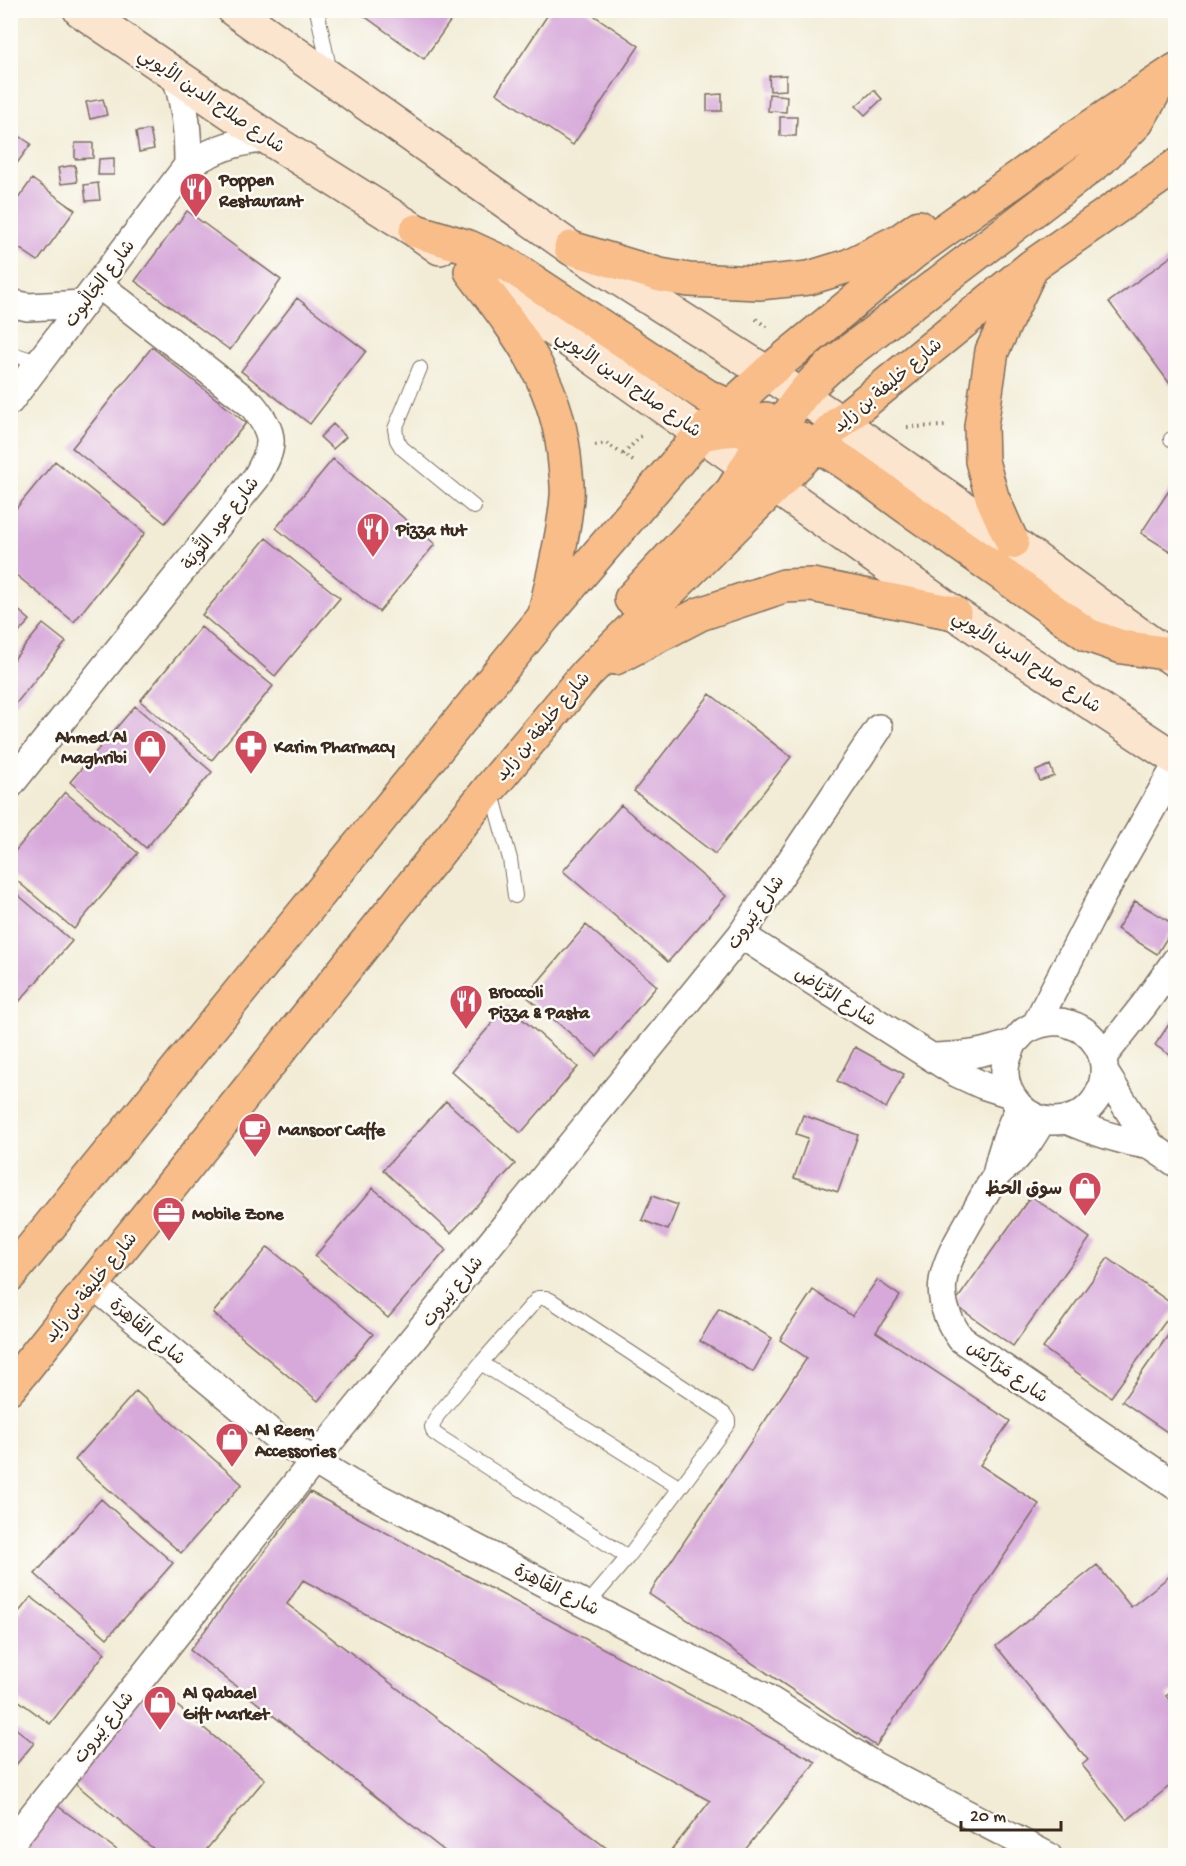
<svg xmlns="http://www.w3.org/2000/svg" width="1186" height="1866" font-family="'Gochi Hand','Playpen Sans Arabic',sans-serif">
	<rect width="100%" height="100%" fill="#fdfcf7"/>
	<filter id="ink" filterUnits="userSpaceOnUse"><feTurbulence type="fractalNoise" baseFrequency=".0167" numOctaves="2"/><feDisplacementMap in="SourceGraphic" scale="12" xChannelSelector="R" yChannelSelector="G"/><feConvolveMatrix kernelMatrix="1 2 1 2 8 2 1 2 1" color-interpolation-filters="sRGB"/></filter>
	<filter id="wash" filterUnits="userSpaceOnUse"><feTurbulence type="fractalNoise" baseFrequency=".008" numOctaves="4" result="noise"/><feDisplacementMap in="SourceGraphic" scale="24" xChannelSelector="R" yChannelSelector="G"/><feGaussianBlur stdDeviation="1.35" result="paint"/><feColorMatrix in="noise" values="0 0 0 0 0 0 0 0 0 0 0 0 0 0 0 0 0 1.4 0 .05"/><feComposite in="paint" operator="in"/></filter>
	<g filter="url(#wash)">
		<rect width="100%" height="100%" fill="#f2ecd6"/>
		<g id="blocks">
			<path fill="#d7a9da" d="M356 10H458L424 59Z
				M551 10H586L639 46 573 145 496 93Z
				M786 75V90L770 91 769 76Z
				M874 90 882 99 865 115 856 106Z
				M722 94V111H707V95Z
				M769 94 787 96 786 112 768 111Z
				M103 99 107 115 90 119 86 102Z
				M780 117H797L796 136H780Z
				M10 130 31 144 10 173Z
				M150 130 154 149 139 152 136 132Z
				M75 143H93V158L75 159Z
				M114 158V175H98L99 159Z
				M75 165 77 182 61 184 58 168Z
				M32 179 75 210 38 261 10 242V210Z
				M98 183 100 200 86 201 84 185Z
				M187 211 281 280 230 350 135 281Z
				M1176 253V392L1109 302Z
				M297 298 366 351 310 424 241 371Z
				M152 347 246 423 165 523 72 448Z
				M333 424 346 437 333 449 320 437Z
				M333 459 435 544 379 612 276 528Z
				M55 461 145 533 74 622 10 570V516Z
				M1176 480V555L1141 533Z
				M266 538 340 598 275 676 202 615Z
				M17 609 30 620 10 642V616Z
				M43 624 66 642 10 711V664Z
				M201 627 273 686 212 760 140 701Z
				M710 694 791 757 715 854 634 791Z
				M135 706 212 772 146 848 70 782Z
				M1050 765 1054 776 1040 781 1036 771Z
				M65 792 138 853 74 929 10 875V857Z
				M621 805 726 896 668 962 563 871Z
				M10 888 72 941 10 1012Z
				M1135 901 1175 925 1157 954 1117 929Z
				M586 925 657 986 597 1056 526 996Z
				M507 1006 578 1067 521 1133 451 1071Z
				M1176 1014V1059L1155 1045Z
				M855 1047 904 1074 886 1108 837 1081Z
				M446 1101 515 1164 451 1233 383 1170Z
				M803 1115 858 1135 838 1192 794 1178 808 1138 796 1134Z
				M373 1188 446 1250 388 1318 315 1256Z
				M652 1196 678 1205 668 1230 642 1220Z
				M1031 1196 1090 1238 1013 1346 954 1304Z
				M268 1247 373 1334 318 1401 213 1313Z
				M1108 1258 1176 1307 1111 1397 1043 1348Z
				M877 1280 900 1296 876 1332 1010 1421 980 1465 1039 1504 876 1746 649 1594 807 1358 780 1340 813 1290 852 1316Z
				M719 1308 772 1338 753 1372 700 1341Z
				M1176 1324V1438L1122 1401Z
				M136 1391 242 1484 181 1553 75 1460Z
				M310 1492 816 1762 740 1856H667L710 1801 303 1580 287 1604 617 1856H451L190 1650Z
				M101 1499 173 1563 107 1638 35 1574Z
				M1097 1565 1131 1607 1176 1571V1689L1166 1696 1176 1708V1781L1127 1820 1082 1765 1088 1760 996 1646Z
				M31 1597 105 1653 50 1724 10 1694V1623Z
				M151 1684 265 1779 201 1856H162L71 1780Z
				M10 1724 34 1743 10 1772Z
				M51 1801 125 1856H11Z"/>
		</g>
	</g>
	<g filter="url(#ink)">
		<use href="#blocks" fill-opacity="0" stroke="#7b6e5e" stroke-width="1.5"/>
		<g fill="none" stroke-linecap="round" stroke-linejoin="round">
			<defs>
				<path id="lane" d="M317 10 330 73
					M10 353 40 363
					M420 368 395 429 397 440 402 448 474 507
					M1171 439 1176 438
					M491 790 510 859 515 896
					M481 1363 680 1488
					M587 1605 628 1557 728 1424V1420L724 1414 552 1301 546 1298H538L481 1363 437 1416 432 1427 434 1433 441 1438 628 1557"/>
				<path id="street" d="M176 77C186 108 188 133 188 165
					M10 303 28 307 83 304
					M10 401 188 165C217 148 235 142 268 138
					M10 785 256 478C275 445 276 435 252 405L98 284
					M741 935 956 1073 982 1085 1010 1094
					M1035 1026 1103 894 1176 766
					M931 1057C951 1056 971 1056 990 1050 997 1048 1005 1046 1012 1043 1017 1041 1020 1035 1025 1031 1037 1023 1055 1019 1069 1024 1123 1040 1112 1120 1055 1121 1027 1122 1003 1096 1005 1068 1006 1059 1010 1051 1014 1042
					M1103 1057 1144 1005 1176 960
					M1105 1073 1151 1146 1176 1163
					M1042 1120C1035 1133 1027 1146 1016 1158 1010 1164 1001 1169 996 1176 986 1190 979 1206 970 1220 945 1264 927 1293 961 1339L1176 1486
					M1066 1120C1094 1132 1121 1141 1151 1146
					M996 1175C1001 1150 1008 1129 1020 1107
					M92 1284 280 1440 350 1483 763 1696 875 1766 1048 1856
					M10 1844 313 1462 741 935 879 728"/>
				<path id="secondary" d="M80 10 268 138 416 231 440 248
					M234 10 571 248 767 373 840 422 1012 542 1173 659
					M479 277 954 613 1176 759"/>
				<path id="primary" d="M416 231 469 247 510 266 707 396 747 414
					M571 248 660 275 689 280 759 283 809 278 848 266 902 239 919 227
					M471 271C518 333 559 383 565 465 566 475 568 486 567 497 564 536 553 575 545 613
					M701 434C735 427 768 427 801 439 840 454 874 484 908 508 968 550 1028 592 1088 635L1122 647 1164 653
					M775 486C769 431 795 396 835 362L1101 159 1137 122 1157 87
					M1012 542 992 497 982 461 981 426 992 351 1029 273
					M631 599 732 491 754 455 766 419
					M615 658 700 614 784 586 812 585 954 613
					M10 1275 544 617 701 434 767 373 914 252 1064 145 1176 70
					M10 1387 490 788 587 673 840 422 1032 266 1176 166"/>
			</defs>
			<use href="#lane" stroke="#7b6e5e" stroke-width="16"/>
			<use href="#street" stroke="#7b6e5e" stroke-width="30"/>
			<use href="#secondary" stroke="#7b6e5e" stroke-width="36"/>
			<use href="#primary" stroke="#7b6e5e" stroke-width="36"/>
			<path stroke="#7b6e5e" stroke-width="4" stroke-dasharray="1.5 4.5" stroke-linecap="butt" d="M756 319 768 328
				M907 427 947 426
				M595 445 606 443 635 462
				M623 454 644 433"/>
			<use href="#lane" stroke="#fff" stroke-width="14"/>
			<use href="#street" stroke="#fff" stroke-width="27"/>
			<use href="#secondary" stroke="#fce5cf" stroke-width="33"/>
			<use href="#primary" stroke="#f8bd88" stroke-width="33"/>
		</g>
	</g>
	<defs>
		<symbol id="restaurant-pin" viewBox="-11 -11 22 30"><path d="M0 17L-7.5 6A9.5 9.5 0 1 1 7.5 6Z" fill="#d1495b" stroke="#fdfcf7"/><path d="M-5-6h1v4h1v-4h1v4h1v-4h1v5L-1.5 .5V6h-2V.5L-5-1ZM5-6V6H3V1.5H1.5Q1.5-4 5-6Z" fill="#fff"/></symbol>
		<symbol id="shop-pin" viewBox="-11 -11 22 30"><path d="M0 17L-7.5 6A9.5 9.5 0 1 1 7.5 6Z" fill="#d1495b" stroke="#fdfcf7"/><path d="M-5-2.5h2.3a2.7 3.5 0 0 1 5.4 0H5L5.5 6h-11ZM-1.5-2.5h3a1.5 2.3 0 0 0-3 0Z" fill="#fff"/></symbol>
		<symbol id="pharmacy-pin" viewBox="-11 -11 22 30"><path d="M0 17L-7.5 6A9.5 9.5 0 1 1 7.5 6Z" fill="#d1495b" stroke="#fdfcf7"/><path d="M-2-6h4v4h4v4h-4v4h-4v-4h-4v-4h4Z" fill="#fff"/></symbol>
		<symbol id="cafe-pin" viewBox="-11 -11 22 30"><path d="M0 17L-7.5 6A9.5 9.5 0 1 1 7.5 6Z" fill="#d1495b" stroke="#fdfcf7"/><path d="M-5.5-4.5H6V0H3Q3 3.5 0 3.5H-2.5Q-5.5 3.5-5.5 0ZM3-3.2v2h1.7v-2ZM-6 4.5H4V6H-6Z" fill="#fff"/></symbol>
		<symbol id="office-pin" viewBox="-11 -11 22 30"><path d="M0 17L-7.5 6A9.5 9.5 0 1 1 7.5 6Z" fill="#d1495b" stroke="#fdfcf7"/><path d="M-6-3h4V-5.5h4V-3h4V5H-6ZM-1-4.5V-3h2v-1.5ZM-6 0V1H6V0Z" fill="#fff"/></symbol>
	</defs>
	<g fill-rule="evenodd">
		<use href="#restaurant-pin" x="177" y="170" width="38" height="52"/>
		<use href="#restaurant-pin" x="354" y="510" width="38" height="52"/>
		<use href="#shop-pin" x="131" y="727" width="38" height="52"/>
		<use href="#pharmacy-pin" x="232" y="727" width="38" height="52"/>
		<use href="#restaurant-pin" x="447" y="982" width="38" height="52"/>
		<use href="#cafe-pin" x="236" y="1110" width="38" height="52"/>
		<use href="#shop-pin" x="1066" y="1169" width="38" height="52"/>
		<use href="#office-pin" x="150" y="1194" width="38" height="52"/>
		<use href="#shop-pin" x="213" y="1420" width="38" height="52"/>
		<use href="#shop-pin" x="141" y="1683" width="38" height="52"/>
	</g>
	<g text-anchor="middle" stroke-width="5" stroke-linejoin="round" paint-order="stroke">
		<g font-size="18" fill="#3b2a1e" stroke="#fdfcf7">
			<text transform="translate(212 100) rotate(34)" y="6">شارع صلاح الدين الأيوبي</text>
			<text transform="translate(99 283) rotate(-53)" y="6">شارع الجَالْبوت</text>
			<text transform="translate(629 383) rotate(35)" y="6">شارع صلاح الدين الأيوبي</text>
			<text transform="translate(887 385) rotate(-40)" y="6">شارع خليفة بن زايد</text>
			<text transform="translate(220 523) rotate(-52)" y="6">شارع عود التُّوبَة</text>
			<text transform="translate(1027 661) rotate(33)" y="6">شارع صلاح الدين الأيوبي</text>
			<text transform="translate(542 726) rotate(-50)" y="6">شارع خليفة بن زايد</text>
			<text transform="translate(755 912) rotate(-55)" y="6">شارع بَيروت</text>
			<text transform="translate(836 996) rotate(33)" y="6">شارع الرِّيَاض</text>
			<text transform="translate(90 1287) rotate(-51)" y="6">شارع خليفة بن زايد</text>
			<text transform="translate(452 1291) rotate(-51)" y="6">شارع بَيروت</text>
			<text transform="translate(148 1331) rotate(40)" y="6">شارع القَاهِرَة</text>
			<text transform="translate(1008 1371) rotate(35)" y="6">شارع مَرّاكِش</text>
			<text transform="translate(557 1589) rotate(27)" y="6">شارع القَاهِرَة</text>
			<text transform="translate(103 1727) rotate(-52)" y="6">شارع بَيروت</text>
		</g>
		<g font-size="18" font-weight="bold" fill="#3b2a1e" stroke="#fdfcf7" text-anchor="start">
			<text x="219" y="185">Poppen<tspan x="219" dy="21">Restaurant</tspan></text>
			<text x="396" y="535">Pizza Hut</text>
			<text x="127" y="742" text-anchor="end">Ahmed Al<tspan x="127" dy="21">Maghribi</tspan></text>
			<text x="274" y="752">Karim Pharmacy</text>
			<text x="489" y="997">Broccoli<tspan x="489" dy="21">Pizza &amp; Pasta</tspan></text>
			<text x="278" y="1135">Mansoor Caffe</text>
			<text x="1062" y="1194" text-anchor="end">سوق الحظ</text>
			<text x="192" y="1219">Mobile Zone</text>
			<text x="255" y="1435">Al Reem<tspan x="255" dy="21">Accessories</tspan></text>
			<text x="183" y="1698">Al Qabael<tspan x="183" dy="21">Gift Market</tspan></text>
		</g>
	</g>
	<rect width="1186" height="1866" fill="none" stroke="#fdfcf7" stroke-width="36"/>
	<path d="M961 1821v9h100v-9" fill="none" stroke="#3b2a1e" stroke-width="3"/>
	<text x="970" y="1821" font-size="18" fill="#3b2a1e" stroke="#fdfcf7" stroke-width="4.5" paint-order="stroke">20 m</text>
</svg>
